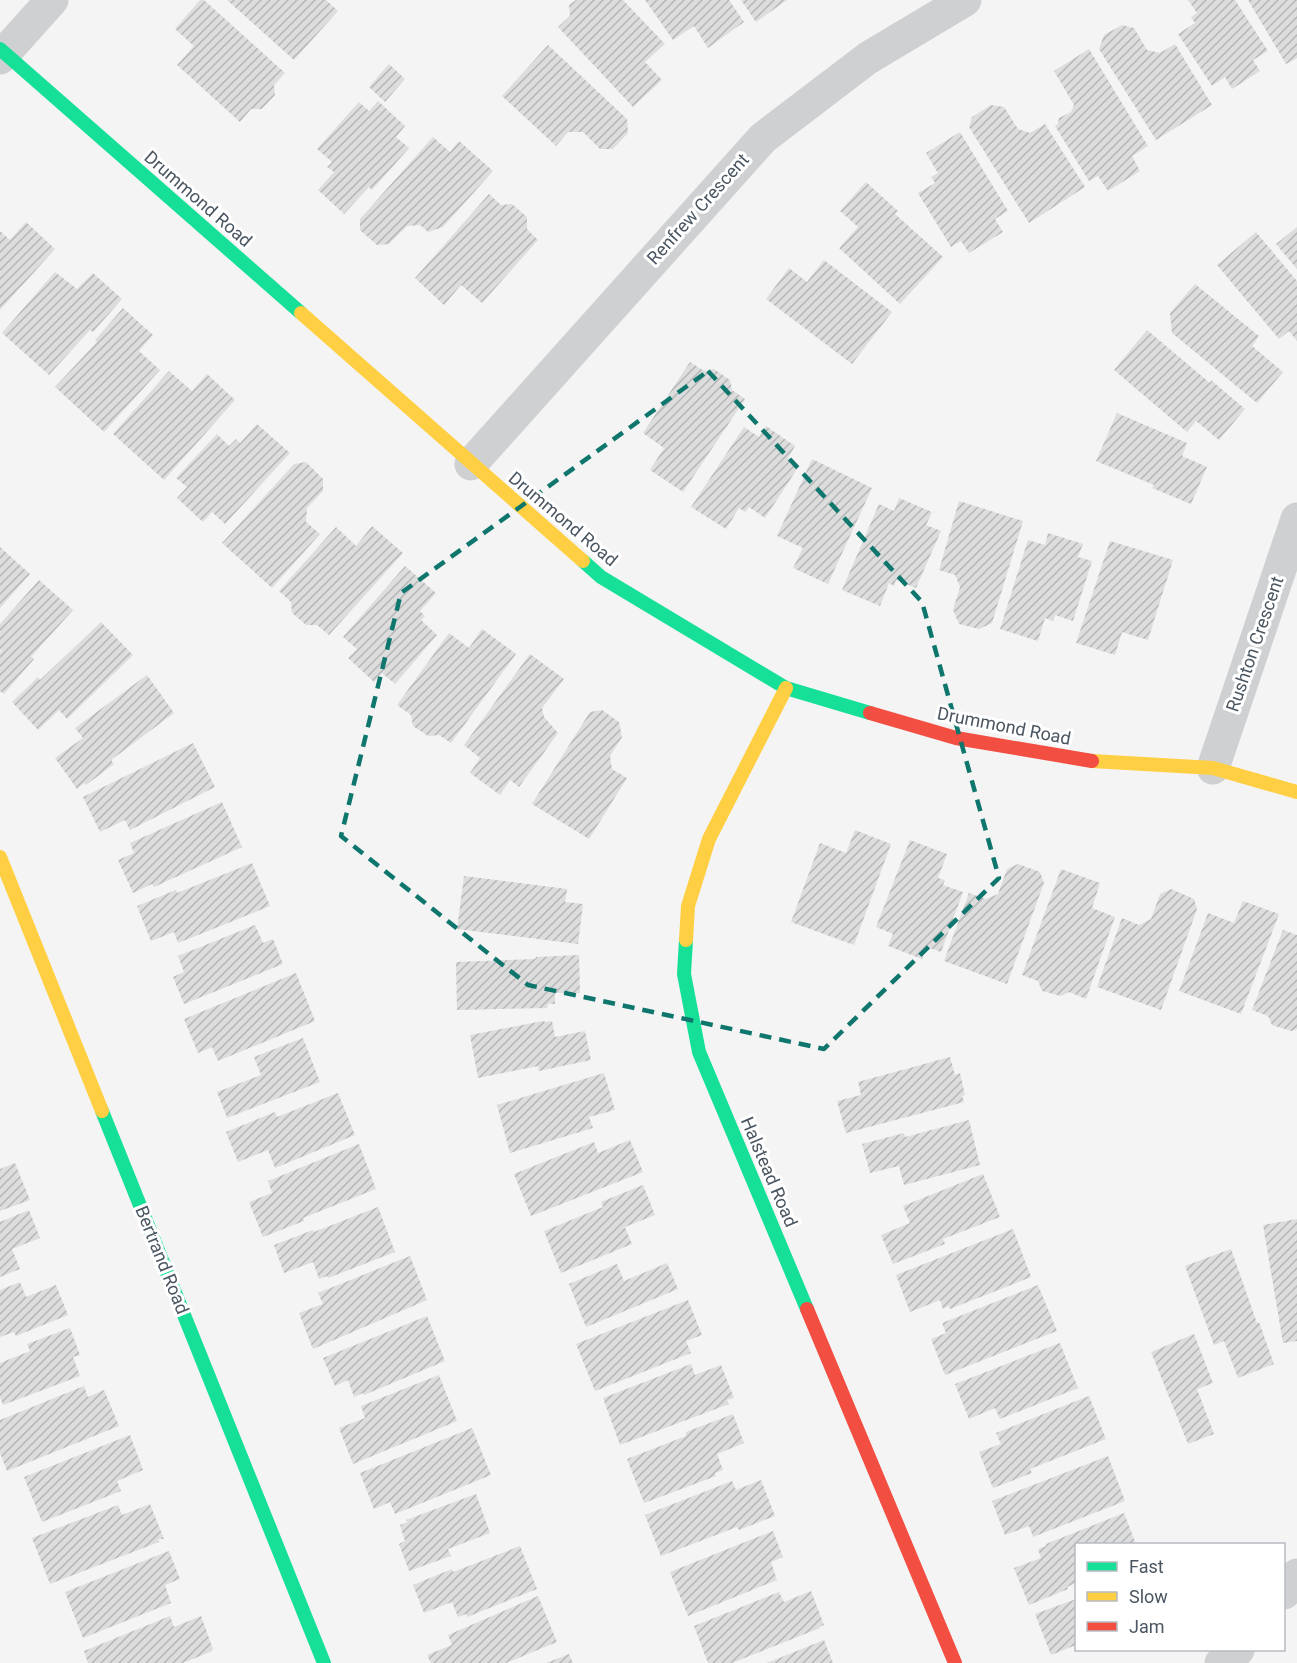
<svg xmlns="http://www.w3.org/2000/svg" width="1297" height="1663" font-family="Roboto,sans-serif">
	<defs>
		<pattern id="building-hatch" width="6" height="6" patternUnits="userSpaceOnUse" patternTransform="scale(1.5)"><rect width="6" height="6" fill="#ddddde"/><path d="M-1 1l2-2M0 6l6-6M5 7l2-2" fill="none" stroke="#b5b6b7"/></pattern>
	</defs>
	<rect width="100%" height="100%" fill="#f4f4f4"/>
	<path fill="url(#building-hatch)" d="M200 0H204L285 73 274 85 275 95 262 109H251L240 122 177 65 194 46 175 29Z
		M227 0H326L338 11 294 60Z
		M576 0H623L665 44 645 62 662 80 633 107 558 27 570 16 569 5Z
		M645 0H729L744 22 708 48 694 26 673 40Z
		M741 0H787L756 22Z
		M1188 0H1235L1268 51 1253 60 1260 71 1232 89 1225 77 1212 86 1178 34 1195 23 1191 17 1197 13Z
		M1248 0H1297V58L1286 64Z
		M1122 25 1134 28 1147 50 1160 53 1175 44 1212 105 1156 140 1099 49 1104 35Z
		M548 45 627 119 628 133 613 149H600L583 132H568L556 146 502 96Z
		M1089 49 1148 146 1132 156 1140 171 1108 191 1098 176 1089 181 1055 126 1058 124 1059 118 1071 112 1074 105 1054 71Z
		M389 64 405 79 385 102 369 87Z
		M378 101 405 126 396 137 409 148 372 190 369 187 344 214 318 190 334 172 327 167 332 162 317 149 359 102 369 111Z
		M991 105 1004 107 1018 129 1030 133 1045 124 1085 187 1029 223 969 127 972 117Z
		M960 132 1008 211 995 219 1003 232 969 253 961 241 951 247 918 193 935 183 931 177 938 173 926 153Z
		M433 137 450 152 459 141 493 171 443 227 428 232 420 225 407 226 389 244 377 245 360 230V219Z
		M866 182 898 211 895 214 943 257 900 304 839 248 858 227 840 211Z
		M489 194 501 205 512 204 527 217V229L538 240 482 303 461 285 444 305 415 278Z
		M26 222 55 249 0 310V231L10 240Z
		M1297 227V269L1276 244Z
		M1256 232 1297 281V341L1289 331 1279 339 1217 265Z
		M824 260 892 312 852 364 766 299 789 268 807 282Z
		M55 272 77 289 93 273 122 299 93 332 90 330 49 375 2 333Z
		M1195 284 1259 336 1252 346 1283 372 1257 403 1172 333 1170 313Z
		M123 308 153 335 139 351 160 370 104 432 55 387 97 342 95 340Z
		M1147 330 1210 383 1211 380 1245 409 1219 440 1196 421 1187 432 1114 370Z
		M690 362 704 371 714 369 730 380 732 390 745 399 683 492 650 470 664 448 643 433Z
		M169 371 192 391 207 374 235 400 164 480 113 434Z
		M1117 413 1187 443 1182 456 1207 467 1191 504 1152 488 1154 485 1096 461Z
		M257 424 290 453 225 524 212 512 203 522 177 498 187 487 176 478 217 434 229 446 236 439 240 443Z
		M766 426 795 446 788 458 799 466 765 518 749 507 745 512 739 508 726 529 691 507 744 427 759 437Z
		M812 459 872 488 828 584 793 568 803 548 777 536Z
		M306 462 323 479V491L307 508 306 522 320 534 272 588 222 543 294 464Z
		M899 498 932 512 926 525 941 531 916 588 896 580 894 586 889 583 880 606 842 590 879 504 894 511Z
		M959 501 1023 521 992 623 979 629 959 624 953 610 960 587 955 575 939 570Z
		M372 526 403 553 329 635 317 625H306L292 613 291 602 279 591 336 527 356 546Z
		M1048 533 1083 544 1078 557 1092 561 1073 621 1055 615 1053 621 1045 618 1038 641 1000 629 1028 540 1045 545Z
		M1110 541 1173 560 1148 640 1122 632 1115 655 1076 643Z
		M0 547 30 574 0 608Z
		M405 566 436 593 420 611 425 616 421 620 437 635 395 684 382 673 374 682 348 658 357 649 343 637Z
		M39 580 73 610 31 657 34 659 4 694 0 691V653L2 651 0 650V624Z
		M101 622 133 655 67 719 59 710 38 730 12 702 38 677 40 680Z
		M482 629 516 654 451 743 439 735 428 736 413 726 411 715 397 705 449 633 469 648Z
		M530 654 564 679 542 708 544 717 558 733 519 787 510 780 500 795 470 773 480 758 464 745Z
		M147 675 174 713 111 760 114 764 86 785 84 783 77 789 55 758 83 738 75 728Z
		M602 710 619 722 622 737 610 756 612 769 627 778 589 839 532 804 590 712Z
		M193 743 215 787 130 830 125 820 100 832 83 797Z
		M222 802 242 847 154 887 152 884 133 893 118 860 134 853 130 843Z
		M855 830 891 844 854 945 791 922 820 843 846 853Z
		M910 840 947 854 938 878 945 880 943 885 963 892 941 952 927 947 922 959 888 946 893 934 876 927Z
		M252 863 270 906 178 943 174 932 151 941 137 906 176 890 177 893Z
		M1018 864 1040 872 1044 883 1007 984 944 961 969 893 986 899 998 894 1007 869Z
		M1061 869 1100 883 1092 908 1115 917 1086 999 1069 992 1061 996 1042 991 1038 981 1022 975Z
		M464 876 567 889 565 902 583 904 578 944 457 929Z
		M1171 889 1194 899 1197 909 1161 1010 1097 987 1122 918 1139 925 1151 919 1160 894Z
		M1243 901 1279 914 1241 1014 1179 991 1208 913 1234 923Z
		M255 925 263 943 273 939 283 964 184 1004 173 977 184 972 178 956Z
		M1283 930 1297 935V1029L1291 1031 1272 1025 1268 1016 1252 1010Z
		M579 955 580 993H555V1004H548L547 1008 457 1010 456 962 535 959 536 957Z
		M296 973 315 1021 218 1061 212 1047 198 1053 184 1019Z
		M543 1021 545 1022 552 1021 555 1037 585 1031 591 1060 539 1071 538 1066 478 1078 470 1035Z
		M303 1038 320 1082 227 1118 217 1092 261 1075 254 1057Z
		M950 1057 955 1075 960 1073 965 1095 962 1096 964 1102 846 1133 837 1101 861 1095 858 1082Z
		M604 1073 615 1110 589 1117 593 1128 510 1153 497 1105Z
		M338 1093 355 1135 275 1168 268 1150 238 1162 226 1132 275 1112 277 1117Z
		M969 1120 980 1165 904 1185 899 1166 870 1173 862 1144 904 1133 905 1137Z
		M630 1140 643 1172 531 1216 514 1174 594 1142 598 1153Z
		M359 1144 376 1189 303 1218 304 1221 263 1237 249 1202 272 1193 268 1181Z
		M15 1163 30 1200 0 1211V1169Z
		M983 1174 1000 1217 943 1239 945 1244 893 1264 881 1235 910 1223 903 1206Z
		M643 1185 655 1215 625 1227 632 1244 561 1273 544 1231 603 1207 601 1202Z
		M378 1207 395 1252 328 1278 327 1276 319 1279 313 1262 284 1273 274 1245 313 1230 314 1232Z
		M29 1210 40 1238 12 1249 20 1269 0 1277V1222Z
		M1297 1219V1341L1283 1343 1263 1225Z
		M1013 1229 1031 1277 950 1309 949 1306 943 1309 940 1300 910 1312 896 1275Z
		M1231 1249 1257 1323 1259 1322 1274 1364 1238 1378 1224 1341 1214 1345 1185 1266Z
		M410 1256 427 1300 313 1349 299 1313 323 1304 318 1293Z
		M667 1263 678 1289 586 1327 569 1284 617 1264 624 1281Z
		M20 1282 26 1297 56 1285 68 1315 16 1336 14 1332 0 1337V1290Z
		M1038 1285 1057 1331 945 1375 931 1339 946 1333 942 1323Z
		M688 1300 702 1335 686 1341 691 1353 595 1391 576 1344Z
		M427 1316 445 1361 364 1395 363 1393 354 1397 348 1380 335 1386 323 1358Z
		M70 1328 80 1355 73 1357 80 1376 3 1405 0 1397V1363L30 1351 27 1344Z
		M1194 1334 1213 1383 1197 1389 1214 1434 1188 1444 1151 1352Z
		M1060 1343 1078 1388 1000 1419 995 1408 969 1419 955 1384Z
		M691 1364 695 1375 721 1365 734 1398 727 1400 729 1404 620 1445 603 1398Z
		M439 1375 457 1421 353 1464 339 1428 365 1418 361 1406Z
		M84 1386 88 1397 104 1390 119 1426 7 1471 0 1453V1420Z
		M1089 1396 1106 1439 1030 1469 1032 1473 993 1488 979 1452 1001 1444 996 1433Z
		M733 1414 744 1443 717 1454 723 1470 715 1473 716 1476 644 1503 627 1459 686 1436V1432Z
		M472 1428 491 1475 395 1514 390 1502 374 1509 360 1473Z
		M130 1435 143 1470 117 1481 121 1491 42 1522 24 1477Z
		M1108 1456 1125 1501 1033 1537 1029 1526 1005 1535 992 1501Z
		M761 1480 775 1516 739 1530 737 1527 661 1556 645 1515 732 1481 736 1490Z
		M476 1494 490 1533 448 1549 451 1556 409 1571 399 1544 405 1541 400 1525 408 1522 406 1520Z
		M150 1504 164 1539H158L159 1542 50 1584 32 1538 118 1505 122 1515Z
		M1124 1513 1136 1544H1076V1583L1067 1587 1068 1589 1029 1605 1014 1568 1041 1558 1038 1549 1046 1546V1544Z
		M773 1531 783 1557 771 1562 777 1580 688 1616 670 1572Z
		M520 1546 537 1589 467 1617 466 1614 458 1617 452 1602 424 1613 413 1585 452 1569 453 1572Z
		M169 1551 180 1579 165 1585 171 1603 83 1638 65 1592Z
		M811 1591 824 1625 819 1627 820 1628 732 1663H708L694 1626 779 1592 784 1602Z
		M538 1596 557 1642 506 1663H431L427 1655 452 1645 448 1635Z
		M1076 1599V1645L1051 1655 1035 1614Z
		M170 1616 174 1627 201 1616 213 1649 210 1652 183 1663H88L84 1651Z
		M824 1640 833 1663H767Z
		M569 1654 573 1663H546Z"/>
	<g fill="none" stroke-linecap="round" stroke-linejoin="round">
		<path stroke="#ced0d2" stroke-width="33" d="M0 58 52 0
			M471 464 763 138 868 58 965 0
			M1213 768 1297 519
			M1284 1593 1297 1575
			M1221 1663 1238 1650"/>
		<path stroke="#16e098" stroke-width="14" d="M0 49 301 313
			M583 561 601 577 786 688 870 713
			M686 940 684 974 699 1052 807 1309
			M102 1111 324 1663"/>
		<path stroke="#ffcf43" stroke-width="14" d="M301 313 583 561
			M1092 761 1213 768 1297 792
			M0 857 102 1111
			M686 940 688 906 709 839 786 688"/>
		<path stroke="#f24e42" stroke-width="14" d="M870 713 956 738 1092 761
			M807 1309 955 1663"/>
	</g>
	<path fill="none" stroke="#0f766e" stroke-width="4.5" stroke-dasharray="12 8" stroke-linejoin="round" d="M708 371 922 602 999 878 824 1049 528 985 341 836 401 593Z"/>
	<g text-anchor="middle" stroke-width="6" stroke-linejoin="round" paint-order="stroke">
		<g font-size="18" fill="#4a5661" stroke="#fff">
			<text transform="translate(198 199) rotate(41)" y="6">Drummond Road</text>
			<text transform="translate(698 209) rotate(-48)" y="6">Renfrew Crescent</text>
			<text transform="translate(563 519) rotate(40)" y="6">Drummond Road</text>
			<text transform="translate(1255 644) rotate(-71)" y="6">Rushton Crescent</text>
			<text transform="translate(1004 726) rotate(11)" y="6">Drummond Road</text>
			<text transform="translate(769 1172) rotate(67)" y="6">Halstead Road</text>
			<text transform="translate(162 1260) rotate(68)" y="6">Bertrand Road</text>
		</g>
	</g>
	<rect x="1075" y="1543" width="210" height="108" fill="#ffffff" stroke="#b7bbc0" stroke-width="1.5"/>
	<rect x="1087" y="1562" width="30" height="9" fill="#16e098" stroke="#b7bbc0" stroke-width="1.5"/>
	<text x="1129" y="1573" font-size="18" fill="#4a5661">Fast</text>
	<rect x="1087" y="1592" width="30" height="9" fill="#ffcf43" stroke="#b7bbc0" stroke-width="1.5"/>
	<text x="1129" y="1603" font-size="18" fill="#4a5661">Slow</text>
	<rect x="1087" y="1622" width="30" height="9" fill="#f24e42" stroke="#b7bbc0" stroke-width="1.5"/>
	<text x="1129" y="1633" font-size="18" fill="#4a5661">Jam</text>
</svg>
